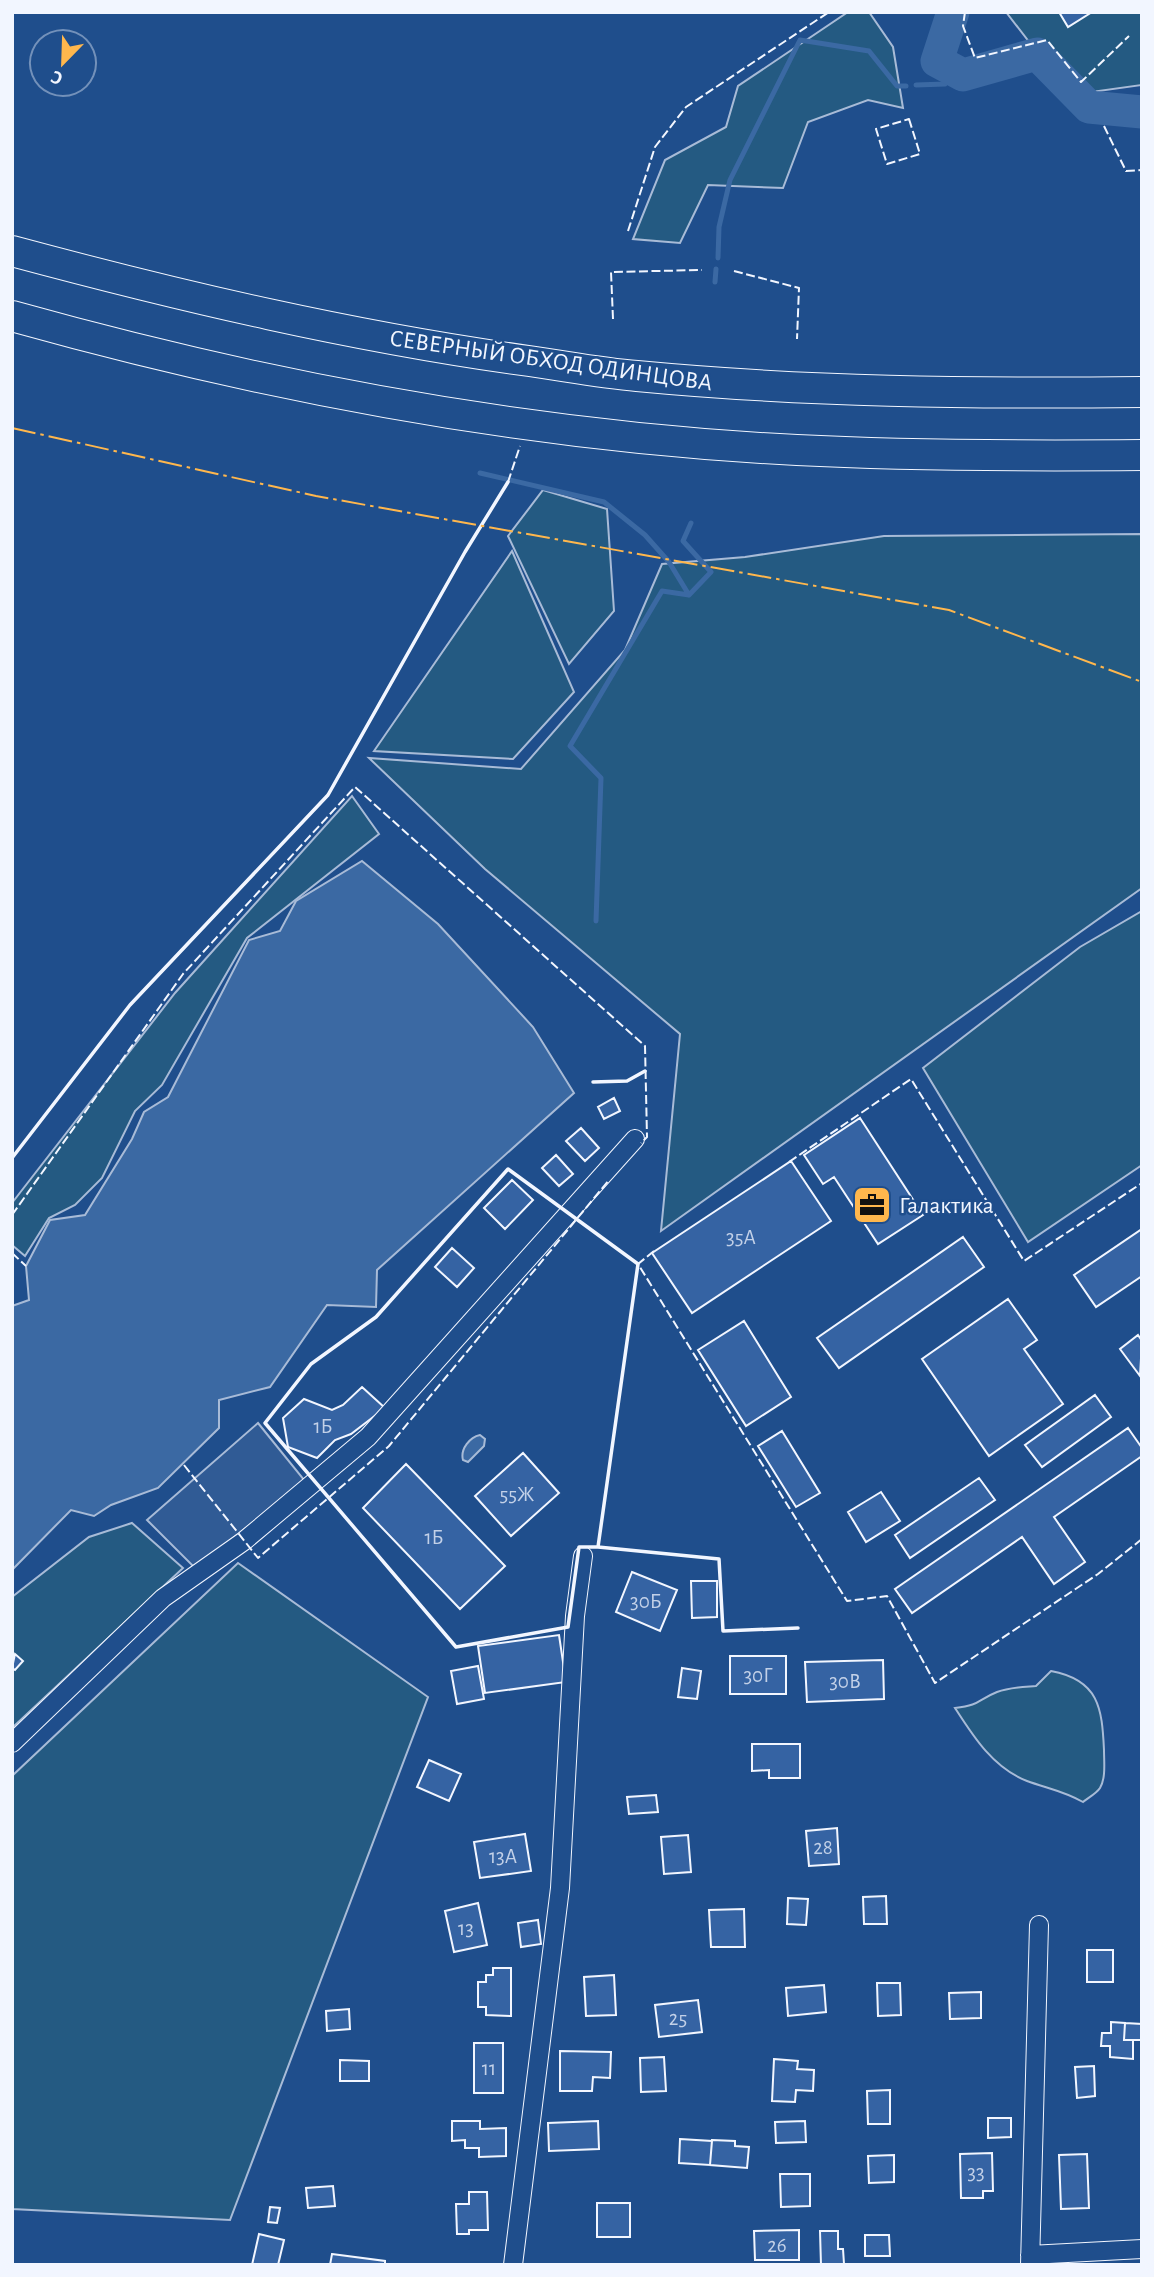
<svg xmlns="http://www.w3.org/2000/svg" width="1154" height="2277" font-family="'Alegreya Sans',sans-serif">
	<rect width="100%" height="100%" fill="#1f4e8c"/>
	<path fill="#245a82" stroke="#a8bbd7" stroke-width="2" d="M848 12H869L893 47 903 108 868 100 808 122 783 188 708 185 680 243 633 239 665 160 726 127 738 86Z
		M1006 12H1142V85L1070 95Z
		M543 490 607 509 614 611 569 664 508 536Z
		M1142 534V888L661 1231 680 1034 485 869 369 758 521 769 625 650 662 564 745 557 884 536Z
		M512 551 574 692 513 759 374 751Z
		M352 796 379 834 247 938 162 1085 135 1111 102 1178 75 1205 49 1218 25 1256 12 1245V1203L175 993Z
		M1142 911V1165L1028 1242 923 1068 1080 947Z
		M132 1523 183 1568 12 1728V1597L89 1537Z
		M238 1563 428 1697 230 2220 12 2209V1776Z
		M1051 1671C1099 1680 1102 1708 1104 1750 1104 1762 1106 1778 1100 1788 1097 1793 1088 1798 1083 1802 1064 1791 1046 1788 1027 1781 993 1768 973 1736 955 1708 981 1705 977 1700 997 1692 1010 1687 1022 1687 1036 1686Z"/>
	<path fill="#305b95" stroke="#a8bbd7" stroke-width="2" d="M258 1423 305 1481 195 1568 147 1520Z"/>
	<path fill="#3b69a3" stroke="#a8bbd7" stroke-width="2" d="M362 861 438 924 533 1027 574 1093 377 1270 376 1307 327 1305 270 1387 219 1400V1428L158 1488 111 1505 94 1516 71 1510 12 1570V1306L29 1300 26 1266 50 1220 85 1215 132 1139 144 1112 168 1097 249 940 280 931 296 901Z
		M480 1435 485 1439 484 1446 468 1462 463 1460C460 1449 470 1437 480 1435Z"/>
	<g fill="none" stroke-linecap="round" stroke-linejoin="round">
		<path stroke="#3b69a3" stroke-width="5" d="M916 85 945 84 951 69
			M718 258 719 227 730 180 800 40 869 51 897 86H906
			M715 282 716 269
			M480 473 604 502 645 535 669 562 689 595
			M596 921 601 778 570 746 662 591 689 595 711 572 683 541 691 523"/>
		<path stroke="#3b69a3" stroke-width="33" d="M953 12 937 61 963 75 1037 54 1089 107 1142 112"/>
	</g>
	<path fill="#3563a3" stroke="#f2f6ff" stroke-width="2" d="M1059 12H1092L1068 27Z
		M614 1098 620 1111 604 1119 598 1107Z
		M860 1118 923 1215 878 1244 834 1177 823 1184 804 1155Z
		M581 1128 599 1148 585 1161 566 1141Z
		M556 1155 573 1174 559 1186 542 1168Z
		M791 1161 831 1221 692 1313 652 1253Z
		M512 1180 533 1200 505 1229 484 1208Z
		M1142 1229V1276L1096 1307 1074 1275Z
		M963 1237 984 1267 839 1368 817 1338Z
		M452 1248 474 1268 457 1287 435 1267Z
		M1008 1299 1037 1340 1024 1349 1063 1404 989 1456 922 1359Z
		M744 1321 791 1397 746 1426 698 1350Z
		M1138 1335 1142 1341 1140 1376 1120 1349Z
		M362 1387 385 1408 351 1434 335 1440 317 1458 288 1447 283 1418 304 1399 332 1410 343 1405Z
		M1095 1395 1111 1417 1042 1467 1025 1445Z
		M1128 1428 1142 1448V1456L1054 1517 1085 1562 1054 1584 1022 1537 912 1613 895 1589Z
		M782 1431 820 1493 796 1507 758 1446Z
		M523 1453 559 1493 511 1536 475 1496Z
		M406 1464 505 1566 460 1609 363 1508Z
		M979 1478 995 1500 910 1558 895 1535Z
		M881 1492 900 1521 866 1542 848 1512Z
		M632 1572 677 1590 660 1631 616 1612Z
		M691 1581H717V1617L692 1618Z
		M559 1635 566 1682 485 1693 478 1646Z
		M15 1654 23 1661 15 1670 12 1668Z
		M730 1656H786V1694H730Z
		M883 1660 884 1699 807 1702 805 1662Z
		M478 1666 484 1699 457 1704 451 1671Z
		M682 1668 701 1671 697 1699 678 1697Z
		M752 1744H800V1778H769V1770L752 1771Z
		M429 1760 461 1774 449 1801 417 1787Z
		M656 1795 658 1812 629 1814 627 1797Z
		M837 1828 839 1864 809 1866 806 1831Z
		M525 1834 531 1871 480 1878 474 1842Z
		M688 1835 691 1872 664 1874 661 1837Z
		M886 1896 887 1924H864L863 1897Z
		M788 1898 808 1899 806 1925 787 1924Z
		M478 1903 487 1945 454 1952 445 1911Z
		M744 1909 745 1947H711L709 1910Z
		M538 1920 541 1944 521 1947 518 1923Z
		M1087 1950H1113V1982H1087Z
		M493 1968H511V2016L486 2015V2007H478V1982H486V1975H493Z
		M614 1975 616 2015 586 2016 584 1977Z
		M877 1983H900L901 2015 878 2016Z
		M824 1985 826 2012 788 2016 786 1988Z
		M981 1992V2018L950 2019 949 1993Z
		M698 2000 702 2032 659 2037 655 2005Z
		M349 2009 350 2029 327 2031 326 2011Z
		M1111 2022 1125 2023 1124 2040H1133V2059L1110 2057V2046H1101L1102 2033H1111Z
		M1125 2023 1142 2024V2040H1124Z
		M474 2043H503V2093H474Z
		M560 2051 611 2052 610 2078 593 2077 592 2091H560Z
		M664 2057 666 2091 641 2092 640 2058Z
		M774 2059 798 2061 797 2069 814 2070 813 2091 796 2090 795 2102 772 2101Z
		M340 2060 369 2061V2081H340Z
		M1094 2066 1095 2096 1077 2098 1075 2067Z
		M890 2090V2124H868L867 2091Z
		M988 2118H1011V2137L988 2138Z
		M452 2121H480V2129L506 2128V2156L479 2157V2148H465V2140L452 2141Z
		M598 2121 599 2149 549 2151 548 2123Z
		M805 2121 806 2142 776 2143 775 2122Z
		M680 2139 712 2141 710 2165 679 2163Z
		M712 2140 735 2141V2146L749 2147 747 2168 710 2165Z
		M992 2153 993 2191H983V2198H961L960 2154Z
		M1087 2154 1089 2208 1061 2209 1059 2155Z
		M894 2155V2182L869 2183 868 2156Z
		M780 2174H810V2206L781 2207Z
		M333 2186 335 2206 308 2208 306 2188Z
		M469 2192H487L488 2230H469V2234H457L456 2204H469Z
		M597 2203H630V2237H597Z
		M270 2207 280 2208 277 2223 268 2222Z
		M799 2230V2260H755L754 2231Z
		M820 2231H838V2249H843L844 2264 821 2265Z
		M259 2234 284 2240 278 2265H252Z
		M865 2235H889L890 2256H865Z
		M332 2254 385 2261V2265H330Z"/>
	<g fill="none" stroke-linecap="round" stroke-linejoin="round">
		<defs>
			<path id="street" d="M12 1743 163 1598 244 1541 368 1437 635 1139
				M1030 2255 1142 2249
				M513 2265 560 1888 575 1616 583 1556
				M1030 2265 1039 1925"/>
			<path id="highway" d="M12 251C183 297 354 337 529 361 565 366 601 373 637 376 805 392 973 394 1142 392
				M12 316C266 387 534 437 797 450 912 456 1027 456 1142 455"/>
		</defs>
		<use href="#street" stroke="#f2f6ff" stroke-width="20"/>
		<use href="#highway" stroke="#f2f6ff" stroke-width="32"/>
		<use href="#street" stroke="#1f4e8c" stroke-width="18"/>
		<use href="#highway" stroke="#1f4e8c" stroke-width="30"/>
		<path stroke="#f2f6ff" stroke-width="2" stroke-dasharray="9 3.5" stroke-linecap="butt" d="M965 12 963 26 975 58 1047 40 1081 82 1129 36
			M909 119 920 154 887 164 876 129Z
			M1104 126 1126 171 1142 170
			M628 231 655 147 686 107 829 12
			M734 271 799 288 797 339
			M613 319 611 272 702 270
			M508 482 520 446
			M789 1162 911 1079 1024 1261 1142 1183
			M12 1215 183 974 355 787 645 1046 647 1137 641 1143
			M654 1251 638 1264 847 1601 887 1596 935 1683 1098 1574 1142 1539
			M12 1253 26 1266
			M184 1465 258 1558 389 1446 609 1180"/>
		<path stroke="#f2f6ff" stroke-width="3.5" d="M593 1082 627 1081 645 1071
			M12 1158 130 1005 328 795 465 552 508 482
			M508 1169 638 1264 598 1547H579L568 1627 456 1647 265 1423 311 1364 376 1317Z
			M598 1547 719 1559 723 1631 798 1628"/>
		<path stroke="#ffb74d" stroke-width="2" stroke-dasharray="24 5 3.5 5" stroke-linecap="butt" d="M12 428 316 496 949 610 1142 682"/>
	</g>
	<defs>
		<symbol id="office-square" viewBox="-11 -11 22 22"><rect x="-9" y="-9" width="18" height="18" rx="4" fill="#ffb74d" stroke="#1f4e8c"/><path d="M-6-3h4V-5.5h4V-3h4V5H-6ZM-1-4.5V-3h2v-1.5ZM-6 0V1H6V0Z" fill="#111"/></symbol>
	</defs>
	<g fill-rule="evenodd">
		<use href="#office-square" x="850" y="1183" width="44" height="44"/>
	</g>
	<g text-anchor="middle" stroke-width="5" stroke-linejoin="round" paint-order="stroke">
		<g font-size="21" fill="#c3d1e8">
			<text x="741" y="1244">35А</text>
			<text x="323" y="1433">1Б</text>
			<text x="517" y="1501">55Ж</text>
			<text x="434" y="1544">1Б</text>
			<text x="646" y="1608">30Б</text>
			<text x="758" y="1682">30Г</text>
			<text x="845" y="1688">30В</text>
			<text x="823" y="1854">28</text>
			<text x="503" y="1863">13А</text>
			<text x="466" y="1935">13</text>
			<text x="678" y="2025">25</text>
			<text x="489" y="2075">11</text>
			<text x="976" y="2179">33</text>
			<text x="777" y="2252">26</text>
		</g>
		<g font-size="24" fill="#f2f6ff" stroke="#1f4e8c">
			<text transform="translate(551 360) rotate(8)" y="8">СЕВЕРНЫЙ ОБХОД ОДИНЦОВА</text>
		</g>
		<g font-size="24" fill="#f2f6ff" stroke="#1f4e8c" text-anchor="start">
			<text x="899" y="1213">Галактика</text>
		</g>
	</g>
	<rect width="1154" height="2277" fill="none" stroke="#f2f6ff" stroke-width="28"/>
	<g transform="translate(63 63) rotate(203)"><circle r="33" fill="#1f4e8c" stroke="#7391ba" stroke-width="2"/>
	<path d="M0-5L12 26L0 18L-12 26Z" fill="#ffb74d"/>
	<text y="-10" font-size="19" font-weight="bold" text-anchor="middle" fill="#f2f6ff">С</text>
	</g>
</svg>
